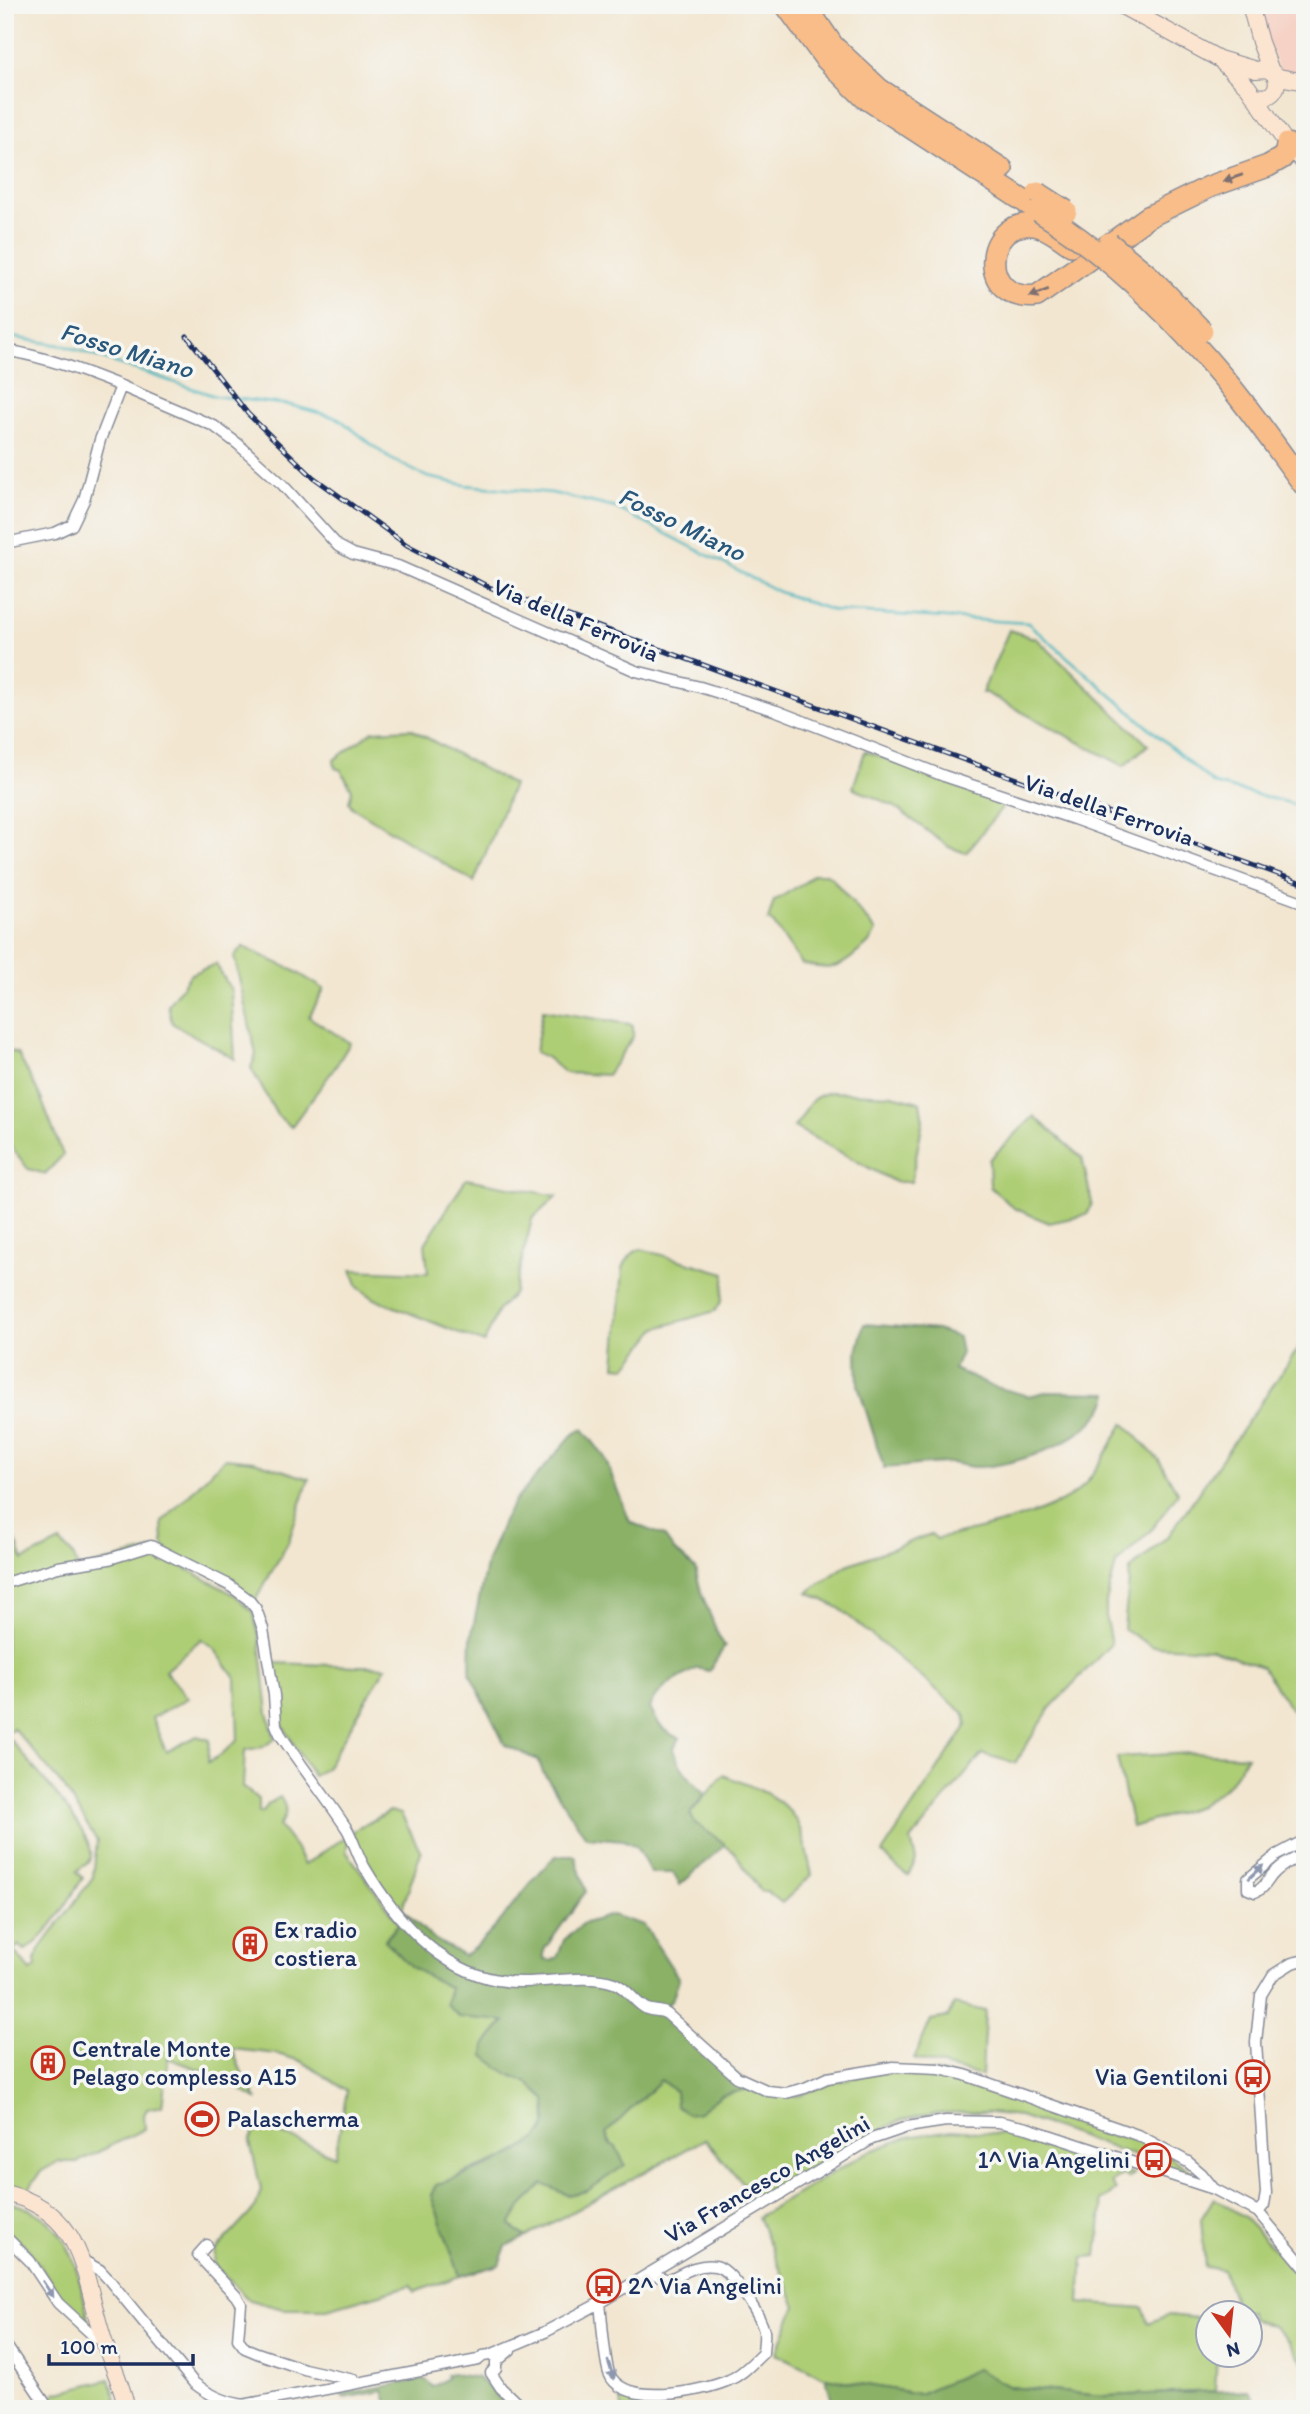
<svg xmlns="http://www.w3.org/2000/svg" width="1310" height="2414" font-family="Itim,sans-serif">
	<rect width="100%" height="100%" fill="#f6f6f2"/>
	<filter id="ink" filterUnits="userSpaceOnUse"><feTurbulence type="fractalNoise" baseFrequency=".0143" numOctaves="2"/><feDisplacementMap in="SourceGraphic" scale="14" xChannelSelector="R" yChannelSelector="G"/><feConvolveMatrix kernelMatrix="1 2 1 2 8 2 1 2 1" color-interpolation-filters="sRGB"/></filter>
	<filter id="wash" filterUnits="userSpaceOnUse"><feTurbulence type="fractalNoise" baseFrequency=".00686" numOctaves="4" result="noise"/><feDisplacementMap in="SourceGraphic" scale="28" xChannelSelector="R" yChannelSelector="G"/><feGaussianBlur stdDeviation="1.57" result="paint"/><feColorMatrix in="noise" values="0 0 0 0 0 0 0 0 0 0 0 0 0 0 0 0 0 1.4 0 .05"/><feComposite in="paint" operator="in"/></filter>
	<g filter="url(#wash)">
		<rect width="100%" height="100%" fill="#f2e6d0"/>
		<path fill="#f6d1c5" d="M1255 5H1305V76L1279 71Z"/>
		<path fill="#aece75" stroke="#647e6a" stroke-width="2" fill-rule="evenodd" d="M1009 630 1037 639 1148 745 1124 766 986 693H982Z
			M411 729 513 785 474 882 352 807 349 802 352 790 341 770 335 768 334 760 373 731Z
			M865 751 993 797 1004 805 966 853 949 847 894 806 853 788Z
			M813 874H826L831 877 876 931C872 941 866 946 858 952 837 971 829 970 802 964L773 923 768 920 774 901 805 882Z
			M243 947 293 970 324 989 309 1017 350 1043 336 1066 291 1127 277 1115 251 1068 256 1054 234 956Z
			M216 964 231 990 235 1059 172 1023 168 1005 191 974Z
			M543 1010 629 1024 633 1026V1037L607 1075 565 1073 546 1057 535 1052Z
			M5 1049 18 1054 40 1096 63 1155 45 1174 28 1169 5 1138Z
			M831 1092 892 1095 920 1102 923 1121 911 1182H895L794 1127C810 1110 804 1098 831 1092Z
			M1034 1116 1082 1158 1092 1203 1087 1215 1049 1223 1014 1208 990 1187 989 1160Z
			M466 1179 557 1196 532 1219 514 1293 498 1310 484 1343 375 1299 358 1287 352 1270 428 1273 425 1244Z
			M641 1249 725 1273 722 1301 715 1311 657 1328 626 1367 615 1366 623 1268C627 1260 631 1252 641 1249Z
			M1305 1339V1729L1262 1667 1212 1649 1151 1646 1124 1629 1130 1570 1169 1535Z
			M1124 1423 1159 1460 1178 1493 1151 1530 1116 1564 1106 1602V1620L1111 1644 1050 1708 1015 1763 982 1754 911 1840 916 1860 908 1876C897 1870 891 1860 882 1853L967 1725 965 1714 839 1608 808 1592 847 1565 931 1534 937 1539C975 1530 1050 1515 1079 1490 1093 1478 1114 1440 1124 1423Z
			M225 1458 254 1461 309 1479 288 1543 255 1601 166 1549 163 1543 162 1522Z
			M5 1531H12L23 1560 60 1542 73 1555 78 1569 152 1550 235 1595 253 1612 260 1641 268 1713 275 1739 263 1747 245 1750 243 1787 259 1800V1813L263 1812 269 1803 280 1797C288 1808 287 1816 279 1826L295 1847 304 1865 347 1836 348 1844 346 1851 399 1923 385 1940 450 1988 447 1997 489 2019 505 2021 485 2045 507 2073 528 2083 546 2100 547 2124 537 2140 505 2158 461 2174 431 2195 460 2276 415 2292 412 2285 327 2309H283L249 2300 214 2265 215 2251 256 2207 261 2189 250 2142 257 2124 335 2156 347 2091 301 2061 277 2054 232 2049 243 2075 258 2100 219 2077 168 2058 162 2106 147 2109 144 2115 145 2129 78 2162H58L40 2172 27 2192 5 2185V1569L10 1566 5 1567ZM201 1639 213 1647 236 1679 238 1740 218 1757 208 1762 210 1740 197 1736 166 1752 152 1718 188 1698 165 1671ZM13 1728 64 1787 97 1841 93 1877 41 1948 35 1959 36 1967 31 1971 13 1950 19 1945 25 1950C49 1938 68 1900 83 1878L77 1871C82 1866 90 1863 91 1855 93 1831 23 1756 6 1735Z
			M273 1663 386 1667 326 1768 313 1776 281 1723Z
			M1193 1753 1247 1756 1229 1784 1199 1806 1132 1827 1117 1757Z
			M723 1775C748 1785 778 1794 794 1817 803 1829 808 1859 812 1875L782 1903 767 1891H760L735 1853 695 1823 690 1814Z
			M390 1811 401 1814 421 1852 400 1915 357 1852 353 1831Z
			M954 2004 985 2011 982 2076 914 2059 931 2020 948 2017Z
			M931 2072 956 2076 1008 2098 1133 2139 1160 2149 1194 2174 1190 2175 1020 2116 980 2112 937 2113 901 2120 872 2135 757 2200 705 2139 526 2237 510 2225 521 2207 543 2183 567 2195 587 2191 624 2165C620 2153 610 2146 606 2133L661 2080 699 2111 721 2095 753 2088 797 2096 837 2081 878 2073Z
			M951 2130 1004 2134 1133 2174 1127 2178 1123 2174 1111 2183 1116 2190 1100 2201 1102 2209 1097 2256 1083 2257 1080 2303 1143 2308 1149 2323 1168 2315 1206 2319 1208 2327V2354L1217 2355 1215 2391 1104 2396 1009 2387 977 2369 919 2394 826 2378 776 2354 796 2306 758 2217 866 2153 908 2137Z
			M1214 2198 1244 2217 1288 2264H1297L1305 2273V2365L1289 2342 1273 2326 1251 2319 1250 2312H1238L1223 2270 1205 2267 1201 2219Z
			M5 2201C14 2204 23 2206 31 2210 76 2232 80 2284 90 2326L63 2300 28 2249 5 2230Z
			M110 2379 119 2409H56L51 2402 55 2393Z
			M621 2398 660 2401 662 2409H622Z"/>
		<path fill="#8ab166" stroke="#527062" stroke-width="2" d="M864 1324 937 1330 958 1337 961 1353 954 1369 988 1385 1029 1396 1045 1392 1109 1393C1101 1438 1015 1467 975 1467 966 1467 957 1462 948 1463 927 1463 905 1467 884 1468L858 1385 857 1352Z
			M583 1429 604 1456 630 1522 664 1536 674 1550 695 1568 701 1592 719 1637 725 1646 709 1671 697 1668C679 1679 657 1687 650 1708 657 1723 663 1733 680 1738L673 1749C679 1768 691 1780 705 1793L690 1814 695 1823 724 1843 722 1848 680 1885 673 1873H651L636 1846 623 1840 586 1837 543 1772 538 1760 505 1745 470 1674 471 1637 487 1561 504 1519 514 1502 572 1435Z
			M556 1856H575L586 1891 544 1950V1960L551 1961 557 1958 564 1940 582 1924 612 1915 644 1925 679 1979 674 1995 663 2013 753 2088 721 2095 699 2112 688 2114 676 2106 675 2091 661 2080 606 2133 609 2143 616 2147 625 2165 587 2191 568 2195 543 2184 521 2207 510 2225 526 2237 506 2246 499 2265 460 2276 431 2195 436 2185C462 2174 541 2153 547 2122 548 2116 546 2107 546 2100L528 2083 507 2073 484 2056 485 2045 505 2021 459 2017 446 2004 450 1988 412 1968 385 1940 399 1924 402 1909 431 1937 464 1956C502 1929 522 1886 556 1856Z
			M977 2369 1009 2387 1104 2396 1248 2390 1261 2409H834L826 2378 919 2394Z
			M453 2374 478 2378 511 2409H389L383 2391 343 2398 342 2394 425 2379 433 2387 447 2378 446 2375Z"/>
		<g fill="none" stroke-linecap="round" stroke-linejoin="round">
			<path stroke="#45b4be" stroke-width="2.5" d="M5 336 65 346 215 396 290 405 338 418 389 458 427 477 465 485 552 493 616 508 779 592 834 611 1028 623 1214 784 1305 807"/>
		</g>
	</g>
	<g filter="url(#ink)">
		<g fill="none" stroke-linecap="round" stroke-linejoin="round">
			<defs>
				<path id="street" d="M1147 18 1152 5
					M5 350C46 357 83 371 121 386
					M5 543 55 533 72 525 84 500 100 440 121 386 214 426 238 444 282 484 338 546 353 554 398 566 636 671 700 687 777 711 944 776 1074 819 1305 903
					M5 1583 58 1567 109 1559 151 1546 229 1585 248 1599 256 1609 263 1629 274 1695 276 1725 280 1734C301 1766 326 1797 347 1829 354 1841 357 1855 365 1868 394 1917 439 1970 498 1980 535 1987 581 1972 614 1983 628 1988 634 2003 647 2009 655 2012 660 2009 667 2014L737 2077 768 2091 786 2093 805 2088 827 2078 893 2067 939 2069 965 2075 1140 2136 1188 2162 1202 2174 1214 2189
					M1305 1840 1277 1855 1248 1879V1889L1255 1892C1266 1888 1267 1879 1275 1872 1284 1863 1294 1859 1305 1854
					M1258 2212 1264 2205 1266 2193 1256 2042 1261 1995 1273 1975 1292 1963 1305 1960
					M5 2236 30 2261 58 2303 96 2338 103 2339
					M207 2245 198 2255 236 2296 241 2304 238 2339 245 2348 257 2353 304 2369 354 2380
					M82 2260 100 2270 110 2281 194 2383C209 2395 224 2402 243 2405L478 2360 483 2356 490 2355 545 2332 600 2303 872 2139 907 2127 946 2121 999 2122 1027 2128 1214 2189 1258 2212 1305 2268
					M600 2303C602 2320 604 2358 609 2373 622 2408 702 2392 729 2380 742 2375 752 2363 763 2353 763 2346 765 2338 764 2331 760 2315 731 2268 715 2266 698 2263 683 2273 668 2280L649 2273
					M5 2344 49 2409
					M491 2373 501 2388 523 2409
					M491 2373 496 2369V2362L510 2350"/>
				<path id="secondary" d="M1120 5 1219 59 1256 70 1267 69 1279 77 1305 82
					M1250 5 1260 42 1271 71
					M1223 63 1248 87 1287 144 1305 164
					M1255 96 1266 97C1276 93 1279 85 1275 75
					M5 2193C85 2212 82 2272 103 2338 110 2361 122 2384 127 2409"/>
				<path id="highway" d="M786 5 824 57 864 97 1039 211
					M805 5 833 46 879 89 1002 169
					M1071 245C1060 238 1047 226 1033 225 983 220 977 303 1037 296L1148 217 1209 187 1268 166 1282 158 1286 152 1287 144"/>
			</defs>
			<use href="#street" stroke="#868a97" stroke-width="13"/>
			<use href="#secondary" stroke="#868a97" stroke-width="18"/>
			<use href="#highway" stroke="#868a97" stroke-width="24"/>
			<use href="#street" stroke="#fff" stroke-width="10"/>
			<use href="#secondary" stroke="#fce5d0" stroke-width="16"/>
			<use href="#highway" stroke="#f8bd89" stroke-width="21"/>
			<defs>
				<path id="rail" d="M187 336 248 414 313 477 407 545 489 587 1305 884"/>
			</defs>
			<use href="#rail" stroke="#1b2f5e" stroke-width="5"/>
			<use href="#rail" stroke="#f6f6f2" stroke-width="2.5" stroke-dasharray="8" stroke-linecap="butt"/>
			<defs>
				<path id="highway-bridge" d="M1038 193 1066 211
					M1039 211C1109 255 1168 312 1221 375 1251 410 1277 449 1305 486
					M1109 243 1149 276 1202 331"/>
			</defs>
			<use href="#highway-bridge" stroke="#868a97" stroke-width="24" stroke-linecap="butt"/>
			<use href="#highway-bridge" stroke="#f8bd89" stroke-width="21"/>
		</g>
		<defs><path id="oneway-solid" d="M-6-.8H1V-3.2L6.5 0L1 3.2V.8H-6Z" transform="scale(1.75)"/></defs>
		<g fill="#7e6f71">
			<use href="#oneway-solid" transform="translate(1233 178) rotate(161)"/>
			<use href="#oneway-solid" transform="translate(1039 293) rotate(159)"/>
		</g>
		<g fill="#8d97ae">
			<use href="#oneway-solid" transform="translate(1256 1872) rotate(-43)"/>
			<use href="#oneway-solid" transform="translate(48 2289) rotate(56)"/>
			<use href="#oneway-solid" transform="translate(611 2370) rotate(72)"/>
		</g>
	</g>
	<defs>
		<symbol id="building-ring" viewBox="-11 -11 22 22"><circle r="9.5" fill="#f6f6f2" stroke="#c8321e" stroke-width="1.5"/><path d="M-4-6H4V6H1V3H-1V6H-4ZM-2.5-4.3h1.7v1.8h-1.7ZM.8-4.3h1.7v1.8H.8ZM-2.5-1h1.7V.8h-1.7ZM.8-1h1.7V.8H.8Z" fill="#c8321e"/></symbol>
		<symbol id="bus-ring" viewBox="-11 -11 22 22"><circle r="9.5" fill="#f6f6f2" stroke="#c8321e" stroke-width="1.5"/><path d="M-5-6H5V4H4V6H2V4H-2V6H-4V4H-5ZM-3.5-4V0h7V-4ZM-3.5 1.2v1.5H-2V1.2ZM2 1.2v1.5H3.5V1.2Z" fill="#c8321e"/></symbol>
		<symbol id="stadium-ring" viewBox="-11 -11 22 22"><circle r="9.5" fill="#f6f6f2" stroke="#c8321e" stroke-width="1.5"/><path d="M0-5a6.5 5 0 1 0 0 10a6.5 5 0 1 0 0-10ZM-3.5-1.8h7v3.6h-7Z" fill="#c8321e"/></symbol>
	</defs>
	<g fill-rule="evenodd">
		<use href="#building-ring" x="231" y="1925" width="38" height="38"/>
		<use href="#building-ring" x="29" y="2044" width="38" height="38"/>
		<use href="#bus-ring" x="1234" y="2058" width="38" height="38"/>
		<use href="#stadium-ring" x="183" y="2100" width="38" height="38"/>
		<use href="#bus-ring" x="1135" y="2141" width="38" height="38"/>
		<use href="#bus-ring" x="585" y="2267" width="38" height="38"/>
	</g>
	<g text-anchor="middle" stroke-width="7" stroke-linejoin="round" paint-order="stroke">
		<g font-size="24" fill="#1b2f5e" stroke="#f6f6f2">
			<text transform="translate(576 620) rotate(23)" y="8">Via della Ferrovia</text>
			<text transform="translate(1109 810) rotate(19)" y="8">Via della Ferrovia</text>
			<text transform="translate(767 2179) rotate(-30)" y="8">Via Francesco Angelini</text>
		</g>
		<g font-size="24" fill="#1b2f5e" stroke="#f6f6f2" text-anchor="start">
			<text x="274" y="1938">Ex radio<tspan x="274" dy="28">costiera</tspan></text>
			<text x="72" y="2057">Centrale Monte<tspan x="72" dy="28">Pelago complesso A15</tspan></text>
			<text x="1228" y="2085" text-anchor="end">Via Gentiloni</text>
			<text x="227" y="2127">Palascherma</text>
			<text x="1130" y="2168" text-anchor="end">1^ Via Angelini</text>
			<text x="628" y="2294">2^ Via Angelini</text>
		</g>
		<g font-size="26" font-style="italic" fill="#28577b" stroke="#f6f6f2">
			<text transform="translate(127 350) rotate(17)" y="9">Fosso Miano</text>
			<text transform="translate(682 524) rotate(26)" y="9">Fosso Miano</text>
		</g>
	</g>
	<rect width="1310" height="2414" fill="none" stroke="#f6f6f2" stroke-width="28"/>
	<g transform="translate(1229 2334) rotate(165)"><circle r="33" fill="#f6f6f2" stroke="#9ea6b7" stroke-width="2"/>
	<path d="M0-5L12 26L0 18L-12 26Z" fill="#c8321e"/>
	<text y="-10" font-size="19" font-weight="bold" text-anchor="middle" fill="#1b2f5e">N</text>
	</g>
	<path d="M49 2354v10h144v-10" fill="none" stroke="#1b2f5e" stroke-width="3.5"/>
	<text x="60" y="2354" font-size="21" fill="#1b2f5e" stroke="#f6f6f2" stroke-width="5" paint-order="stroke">100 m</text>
</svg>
